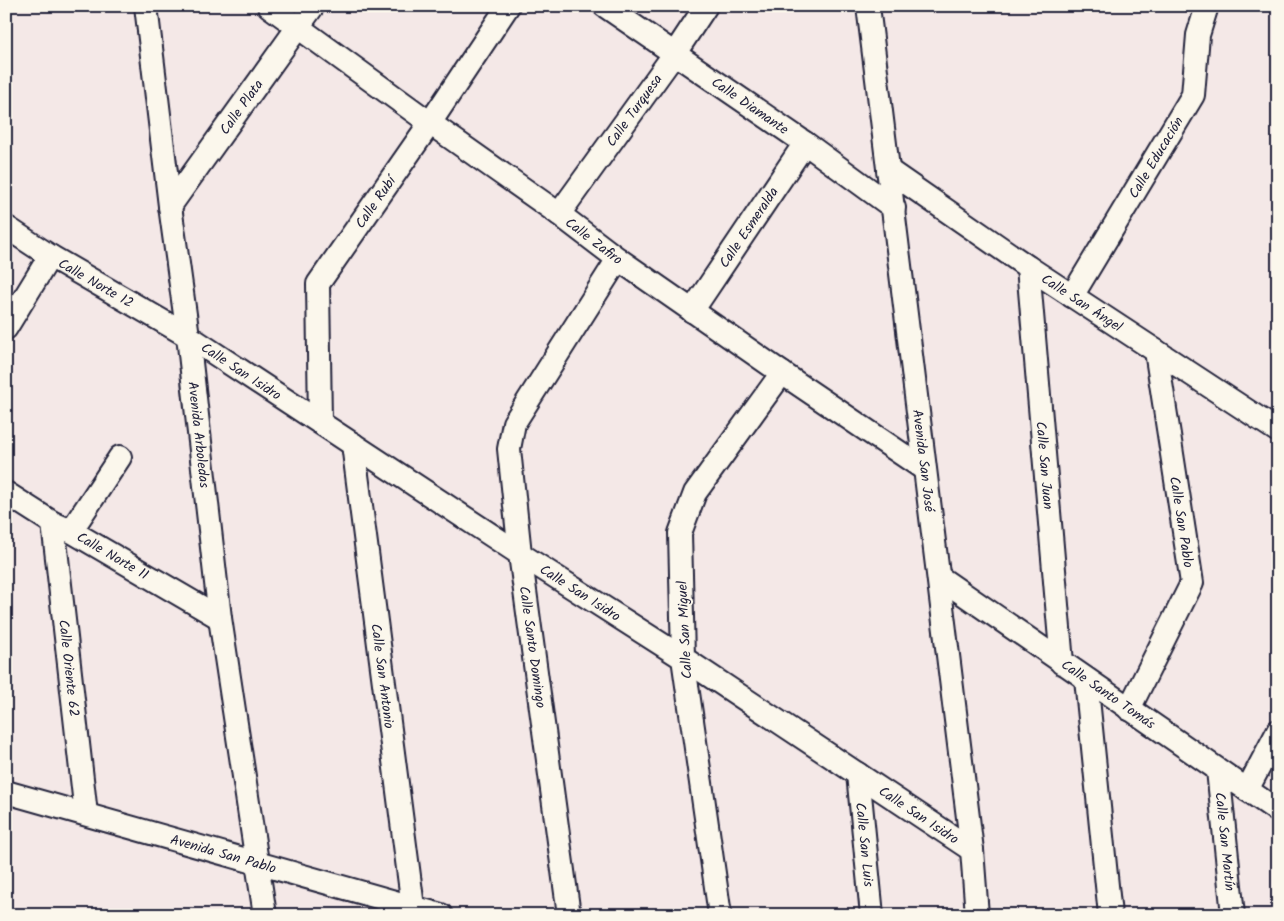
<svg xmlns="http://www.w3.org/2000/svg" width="1284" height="921" font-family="Kalam,sans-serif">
	<rect width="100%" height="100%" fill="#f4e8e7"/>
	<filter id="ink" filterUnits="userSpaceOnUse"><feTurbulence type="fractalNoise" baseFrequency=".02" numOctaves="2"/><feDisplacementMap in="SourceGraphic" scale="10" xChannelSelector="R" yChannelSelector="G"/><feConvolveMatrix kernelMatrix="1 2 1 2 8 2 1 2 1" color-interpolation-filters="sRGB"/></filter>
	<g filter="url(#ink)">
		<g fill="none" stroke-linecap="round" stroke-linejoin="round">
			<defs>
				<g id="minor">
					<path id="s1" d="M146 6 170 206 188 336 220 618 265 915"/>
					<path id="s2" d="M269 6 430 123 559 214 618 259 782 373 924 469"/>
					<path id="s3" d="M605 6 805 143 894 208"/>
					<path id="s4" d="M868 6 972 850 977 915"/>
					<path id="s5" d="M888 170 1028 267 1278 431"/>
					<path id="s6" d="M170 206 313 6"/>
					<path id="s7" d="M559 214 675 53 706 6"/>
					<path id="s8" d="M6 227 50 256 188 336 520 554 683 658 972 850"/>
					<path id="s9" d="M1028 267 1062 663"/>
					<path id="s10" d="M1072 296 1193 95 1198 35 1207 6"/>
					<path id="s11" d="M692 311 805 143"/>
					<path d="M6 328 50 256"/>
					<path id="s12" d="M320 422 318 284 430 123 508 6"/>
					<path id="s13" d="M353 444 413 907"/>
					<path id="s14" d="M6 493 53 523 71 531 220 618"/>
					<path id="s15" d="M53 523 86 814"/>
					<path d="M71 531 120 457"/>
					<path id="s16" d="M939 577 1278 811"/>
					<path d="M1086 679 1110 915"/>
					<path d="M1129 709 1192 583 1156 351"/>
					<path id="s17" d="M1218 770 1233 915"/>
					<path id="s18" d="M858 774 872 915"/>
					<path d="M1247 790 1278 731"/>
					<path id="s19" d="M6 792 441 915"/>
					<path d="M569 915 520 554 509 449 514 423 618 259"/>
					<path d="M720 915 683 658 680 533 695 493 782 373"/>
				</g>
			</defs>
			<use href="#minor" stroke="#22223b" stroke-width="26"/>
			<use href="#minor" stroke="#fbf7ec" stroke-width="22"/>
		</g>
	</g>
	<g text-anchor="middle" stroke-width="4" stroke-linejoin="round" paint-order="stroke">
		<g font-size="14" fill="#22223b" stroke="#fbf7ec">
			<text dy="5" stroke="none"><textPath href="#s3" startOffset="176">Calle Diamante</textPath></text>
			<text dy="5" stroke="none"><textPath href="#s6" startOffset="122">Calle Plata</textPath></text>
			<text dy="5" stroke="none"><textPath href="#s7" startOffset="128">Calle Turquesa</textPath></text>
			<text dy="5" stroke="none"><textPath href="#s10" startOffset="162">Calle Educación</textPath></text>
			<text dy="5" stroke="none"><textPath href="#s12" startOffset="238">Calle Rubí</textPath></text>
			<text dy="5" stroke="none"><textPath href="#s11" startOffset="101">Calle Esmeralda</textPath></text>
			<text dy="5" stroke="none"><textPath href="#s2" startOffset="401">Calle Zafiro</textPath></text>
			<text dy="5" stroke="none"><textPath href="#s8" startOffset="106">Calle Norte 12</textPath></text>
			<text dy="5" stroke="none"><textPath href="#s5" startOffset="235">Calle San Ángel</textPath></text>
			<text dy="5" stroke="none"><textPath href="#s8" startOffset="276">Calle San Isidro</textPath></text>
			<text dy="5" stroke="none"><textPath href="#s1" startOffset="432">Avenida Arboledas</textPath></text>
			<text dy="5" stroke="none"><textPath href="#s4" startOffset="458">Avenida San José</textPath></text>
			<text dy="5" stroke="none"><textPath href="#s9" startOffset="199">Calle San Juan</textPath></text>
			<text transform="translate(1182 522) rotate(81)" y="5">Calle San Pablo</text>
			<text dy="5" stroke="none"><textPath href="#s14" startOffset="124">Calle Norte 11</textPath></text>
			<text dy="5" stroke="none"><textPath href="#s8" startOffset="681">Calle San Isidro</textPath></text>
			<text transform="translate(684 630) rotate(-93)" y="5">Calle San Miguel</text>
			<text transform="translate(533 647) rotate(82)" y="5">Calle Santo Domingo</text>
			<text dy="5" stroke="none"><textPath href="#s15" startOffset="146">Calle Oriente 62</textPath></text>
			<text dy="5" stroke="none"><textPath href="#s13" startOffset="234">Calle San Antonio</textPath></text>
			<text dy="5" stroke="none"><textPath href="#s16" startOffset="206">Calle Santo Tomás</textPath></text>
			<text dy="5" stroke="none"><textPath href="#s8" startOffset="1086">Calle San Isidro</textPath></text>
			<text dy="5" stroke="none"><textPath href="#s17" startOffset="72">Calle San Martín</textPath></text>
			<text dy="5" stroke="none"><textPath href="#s18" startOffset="71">Calle San Luis</textPath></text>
			<text dy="5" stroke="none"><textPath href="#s19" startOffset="226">Avenida San Pablo</textPath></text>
		</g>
	</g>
	<rect width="1284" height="921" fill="none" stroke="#fbf7ec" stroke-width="25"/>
	<rect x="12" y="12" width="1259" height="896" fill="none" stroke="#22223b" stroke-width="2" filter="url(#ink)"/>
</svg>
